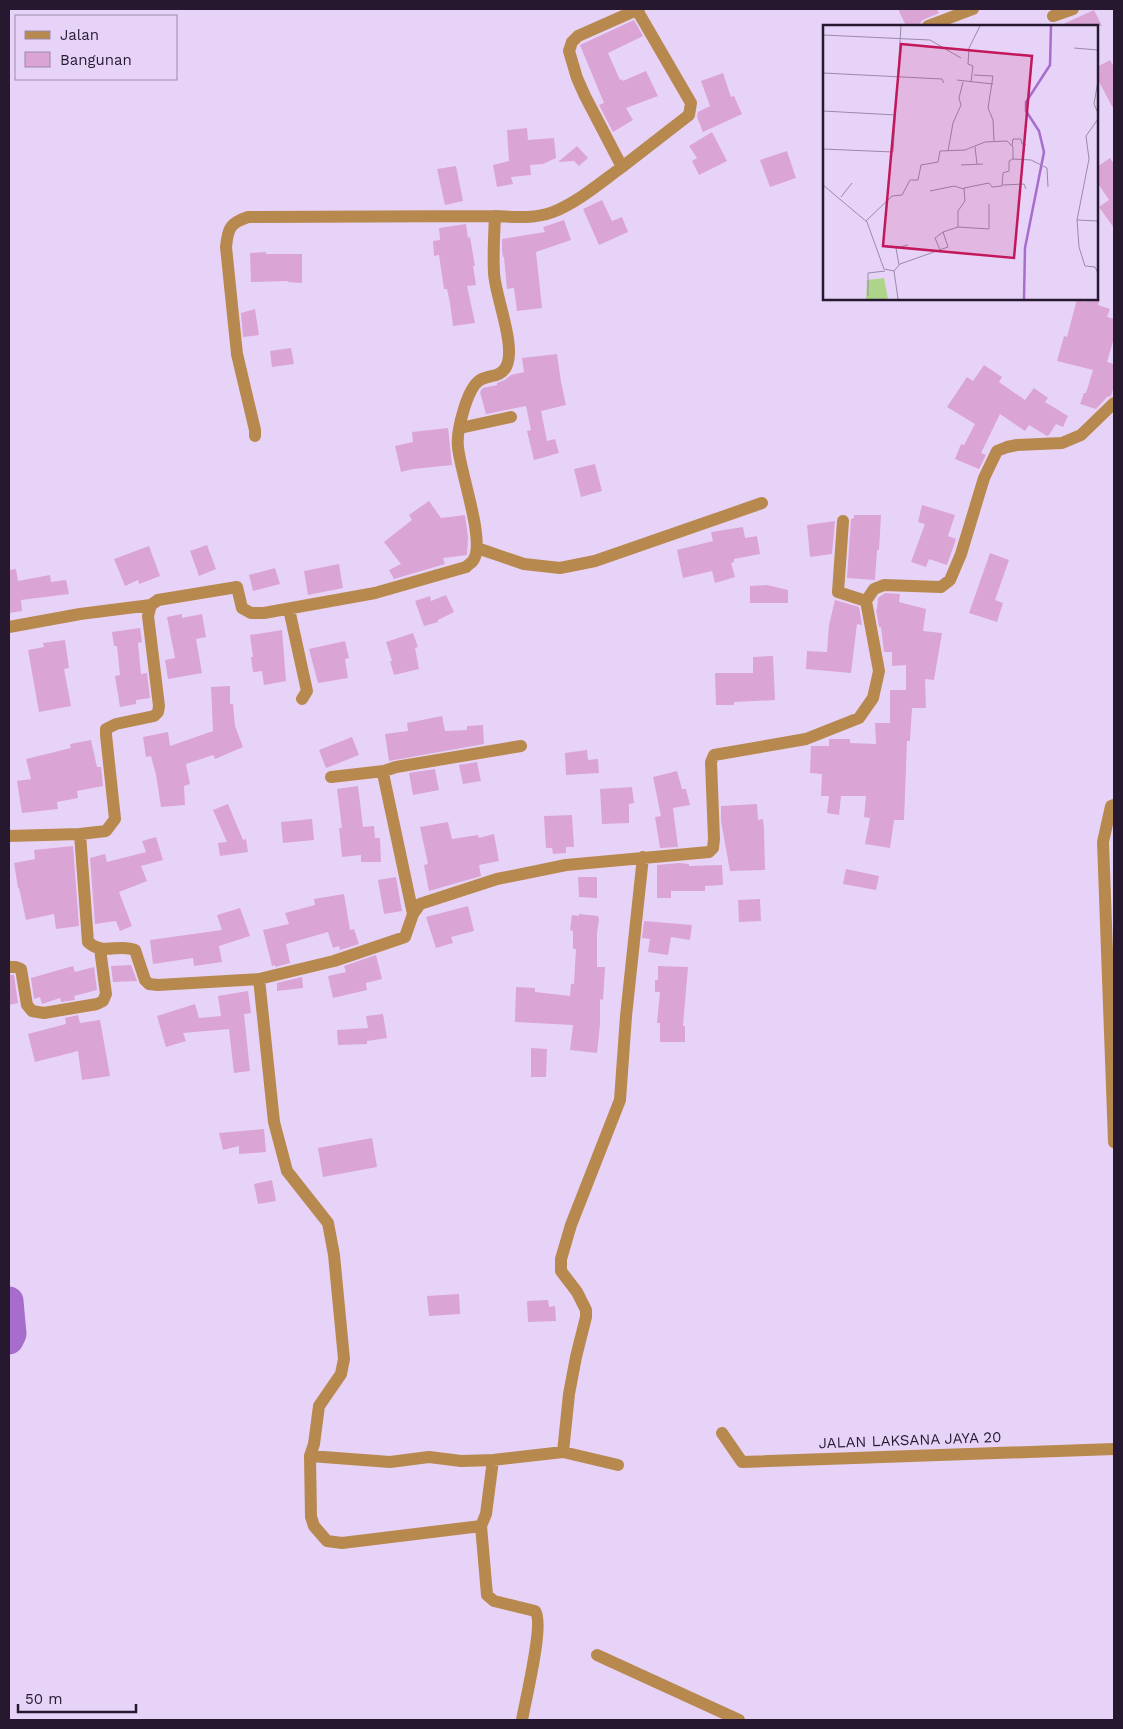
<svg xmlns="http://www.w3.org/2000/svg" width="1123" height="1729" font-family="'Work Sans',sans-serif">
	<rect width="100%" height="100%" fill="#e8d3f8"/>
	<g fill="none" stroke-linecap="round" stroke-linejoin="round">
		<path stroke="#a76dcd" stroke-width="29" d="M9 1301 12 1334 9 1340"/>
	</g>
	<path fill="#daa4d4" d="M898 9H936L939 13 925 19 921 21 920 26H906Z
		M1094 10 1102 26H1059Z
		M634 20 643 36 608 53 620 80 622 79 623 81 646 71 658 96 626 108 633 120 613 132 599 105 604 103 580 45Z
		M1110 60 1114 67V110L1097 78V67Z
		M723 73 731 97 734 96 742 114 703 132 697 117 698 112 710 106 701 81Z
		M527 128 528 140 554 138 556 158 543 164 530 165 531 175 511 177 513 184 497 187 493 165 509 161 507 130Z
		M712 132 727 161 699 175 692 161 697 158 689 146Z
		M577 146 588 158 579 166 574 161 558 162Z
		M787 151 796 178 770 187 760 160Z
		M1110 158 1114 164V228L1099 207 1109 200 1097 182V167Z
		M456 166 463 201 445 205 437 169Z
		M602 200 612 221 622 217 628 232 599 245 583 209Z
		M564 220 571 240 536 252 542 308 517 311 514 288 507 289 504 257H503L502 249V239L545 232 543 227Z
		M466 224 468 238 470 237 475 266H473L476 285 467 286 475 323 453 326 450 303 447 289H444L439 255 434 256 433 241 440 240 439 228Z
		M266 252V254H302V283L288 282V281L251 282 250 253Z
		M1077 299 1086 302V299H1100L1098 305 1110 309 1107 317 1114 319V338L1107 362 1114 364V386L1111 396 1107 397 1096 409 1080 404 1084 393H1086L1093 370 1057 361 1064 336 1067 337Z
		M255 309 259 335 243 337 241 313Z
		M291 348 294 364 272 367 270 351Z
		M557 354 561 382 566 405 541 411 547 441 555 439 559 453 534 460 527 431 531 430 526 406 486 414 480 392 483 388 497 385V383L505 380 511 375 524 372 522 358Z
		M984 365 1002 377 999 382 1025 400 1034 388 1048 398 1045 402 1068 416 1063 427 1056 424 1049 435 1047 436 1029 425 1025 431 1000 414 981 453 986 455 979 469 955 459 961 444 964 445 975 424 947 407 967 377 973 381Z
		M448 428 452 465 413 469 401 472 395 446 413 442 412 432Z
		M595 464 602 491 581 497 574 469Z
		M429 501 441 518 465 515 468 537 467 555 443 558 445 564 394 579 389 570 401 564 384 542 412 520 409 515Z
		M922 505 955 515 948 536 956 539 947 565 929 559 926 567 911 562 925 524 918 522Z
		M854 515H881L879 550H877L875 580 847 578 851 519 854 518Z
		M835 521 832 554 810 557 807 525Z
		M743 527 745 538 757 536 760 554 734 559V562L731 563 735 577 715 583 712 571 683 578 677 550 713 541 711 532Z
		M207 545 216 569 199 576 190 551Z
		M149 546 160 576 139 584 138 580 125 586 114 559Z
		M990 553 1009 560 995 600 1003 603 997 622 969 613Z
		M339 564 343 588 308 595 304 571Z
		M275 568 280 584 253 591 249 575Z
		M16 569 18 581 50 575 51 582 66 580 69 594 21 600 22 611 9 613V570Z
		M767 585 788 590V603H750V586Z
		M885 593 900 594 899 602 926 609 923 631 942 633 934 680 925 679 926 708H912L910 741H907L904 820H894L890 848 865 844 870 818 864 817 866 796H841L839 815 827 813 829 796H821L822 774 810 773 811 746H829V739H850V743L876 744 875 723H890V690H906V665L892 666V652H884L881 627H879L876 609H877L878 598Z
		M446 595 454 612 438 620V622L424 626 415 601 430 596 431 601Z
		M835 600 859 607 862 625 857 624 851 673 806 669 807 651 827 652 829 625Z
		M182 614V618L202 614 206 637 196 639 202 673 168 679 165 660 175 658 167 617Z
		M140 628 142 642 138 643 141 674 147 673 150 698 136 700V704L120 707 115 676 120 675 117 646H114L112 632Z
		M282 630 286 681 264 685 262 671 253 672 251 657H253L250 635Z
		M413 633 418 647 415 648 419 669 394 675 390 661H392L386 642Z
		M65 640 69 668 64 669 71 706 39 712 28 650 44 647 43 643Z
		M345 641 349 658 345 659 348 678 318 683 309 649Z
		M773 656 775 700 734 702V705H716L715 673H753V657Z
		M230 686V704H233L235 726 243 747 215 759 213 755 186 764 190 784 184 786 185 805 161 807 156 775 151 756 146 757 143 737 168 732 170 746 213 731 211 687Z
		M442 716 445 731 467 730V726L483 725 484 744 389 761 385 734 408 731 407 723Z
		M352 737 359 755 326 768 319 750Z
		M91 740 97 767H101L103 786 77 791 78 798 57 802 58 809 22 813 17 781 31 779 26 759 71 748 70 744Z
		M587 750 588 760 598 759 599 773 566 775 565 753Z
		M477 762 481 781 463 784 459 765Z
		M435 769 439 790 413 795 409 773Z
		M677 771 682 789H686L690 805 673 808 678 847 660 848 655 817 661 816 653 777Z
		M358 786 363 827 374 826 375 838H380L381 862H361V855L342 857 339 828H342L337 789Z
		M632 787 634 803 629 804V823L602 824 600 789Z
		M228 804 243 840 246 839 248 852 220 856 218 843 227 842 213 810Z
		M757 804 758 820 763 819 764 830 765 870 730 871 721 821V806Z
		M572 815 574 847H566V853L553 854 552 848H546L544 816Z
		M312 819 314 840 283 843 281 822Z
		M448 822 452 839 478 835 479 838 494 834 499 861 479 865 481 876 429 891 424 865 428 864 420 827Z
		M156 837 163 860 141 866 147 881 119 892 132 926 120 931 116 921 95 924 90 858 105 854 107 862 146 852 142 841Z
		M73 846 79 926 56 929 54 914 26 920 19 888H18L14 863 35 859 34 850Z
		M679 863 689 864V866L722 865 723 885 705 886V891H671V898H657V865Z
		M846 869 879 876 876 890 843 884Z
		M396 877 402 911 384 914 378 880Z
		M578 877H597V898L579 897Z
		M344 894 350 930 354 929 359 944 340 950 339 946 333 948 328 932 286 944 290 963 275 967V965L272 966 263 930 289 924 285 913 315 905 314 899Z
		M760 899 761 921 739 922 738 900Z
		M468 906 474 931 451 937 453 943 436 948 426 917Z
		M240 908 250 936 219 946 222 962 194 966 193 958 153 964 150 940 222 930 217 915Z
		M579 914 598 916 599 919 597 933V967H605L604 985 603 1000 600 999V1024L597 1053 570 1050 573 1025 515 1022 516 987 535 988V992L570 996 571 984H574L576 949H573V931L570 930 572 915 579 916Z
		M644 921 692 925 690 940 671 937 668 955 648 952 650 939 642 938Z
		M376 955 382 979 366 983 367 990 333 998 328 976 346 972 344 966Z
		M131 965 137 981 113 982 111 966Z
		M73 966 75 972 94 967 97 990 74 996 75 1000 61 1002 60 998 42 1004 40 997 34 999 31 978Z
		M658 966 688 967 683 1026H685V1042H660V1023H657L660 992H655V980H658Z
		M9 975H14L18 1003 9 1005Z
		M302 977 303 988 277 991V983Z
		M248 991 251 1013 244 1014 250 1071 234 1073 229 1029 183 1033 186 1041 166 1047 157 1016 195 1004 199 1018 221 1016 218 996Z
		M383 1014 387 1038 367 1041V1044L338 1045 337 1030 368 1028 366 1016Z
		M78 1015 80 1023 100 1020 110 1076 82 1080 78 1051 35 1062 28 1034 66 1024 65 1018Z
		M531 1048 547 1049 546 1077H531Z
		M264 1129 266 1152 239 1154V1146L223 1150 219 1133Z
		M372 1138 377 1167 323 1177 318 1148Z
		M272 1180 276 1201 258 1204 254 1184Z
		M459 1294 460 1314 429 1316 427 1296Z
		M548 1300 549 1307 555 1306 556 1321 528 1322 527 1301Z"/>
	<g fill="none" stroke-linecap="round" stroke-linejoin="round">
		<path stroke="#b8894f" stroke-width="12" d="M1053 16 1073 9
			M928 26 973 9
			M622 167 689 115 691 103 637 10
			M460 428 511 417
			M255 436V430L237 354 226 247C228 228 230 223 248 217L495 216
			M843 521 838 592 866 601
			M477 548 524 564 560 568 595 561 762 503
			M289 609 307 691 302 699
			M9 627 80 614 151 605
			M384 771V778L413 914
			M331 777 384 771 396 767 521 746
			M1114 805 1111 806 1103 842 1114 1142
			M80 834 106 831 115 819 106 735V729L116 724 154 716 158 712 159 706 148 616 151 605 158 600 237 587 242 608 251 613H264L375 593 466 567C469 564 473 562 474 559 485 540 460 471 458 447 456 432 467 388 480 380 489 375 501 377 506 367 517 347 495 296 494 273 493 255 494 235 495 216 514 217 535 219 553 212 578 202 600 183 622 167L585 96 577 78 569 51 572 42 578 36 639 9
			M9 836 80 834 88 942C103 956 119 943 135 950L145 980 149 984 158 985 259 979 334 961 405 937 413 914 420 904 497 879 566 865 709 852 713 848 714 839 711 762 714 755 806 739 859 718 873 698 879 671 866 601 874 589 884 585 941 587 950 580 961 554 984 478 997 451 1007 447 1017 445 1062 443 1081 435 1114 403
			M9 967H16L21 969 27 1005 32 1011 44 1013 97 1004 103 1001 106 994 100 949
			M259 979 274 1122 287 1171 328 1223 334 1255 344 1359 341 1374 319 1406 314 1444 310 1456 311 1517 314 1526 327 1541 342 1543 481 1526
			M722 1433 742 1462 1114 1449
			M563 1452 569 1394 576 1357 586 1317V1310L577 1292 561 1271V1259L571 1225 620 1100 626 1016 643 857
			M310 1456 390 1462 429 1457 461 1461 493 1460 563 1452 618 1465
			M493 1460 486 1514 481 1526 487 1595 494 1601 535 1611C545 1622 525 1702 522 1720
			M597 1655 739 1720"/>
	</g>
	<g text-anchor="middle" stroke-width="4.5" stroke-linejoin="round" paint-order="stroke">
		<g font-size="15" fill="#26192f" stroke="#e8d3f8">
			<text transform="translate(910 1440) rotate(-2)" y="5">JALAN LAKSANA JAYA 20</text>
		</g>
	</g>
	<g transform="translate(823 25)">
		<rect width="275" height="275" fill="#e8d3f8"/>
		<path d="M61 253 65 274H43L44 255Z" fill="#aed48a"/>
		<path fill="none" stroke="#a76dcd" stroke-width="2.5" d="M201 274 202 223 221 127 216 106 203 86V77L227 40 228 1"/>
		<path fill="none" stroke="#9a89a8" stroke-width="1" d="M0 10 107 15 138 33M251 23 275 25M0 48 119 54 121 58M151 50 170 51 165 83 170 95 171 116M134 55 170 59M275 56 271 79 275 88M148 57 150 41 145 39 146 23 157 1M0 86 73 90M275 94 263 111 266 134 254 195 256 222 262 241 272 242 275 248M189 121 190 114H198L199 119 203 120M152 122 154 139M0 124 70 127 78 1M125 126 130 98 138 80 136 73 140 57M138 140 160 139M0 160 44 197 61 244 71 246 75 274M180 160 201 159 203 164M107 166 131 161 141 164M18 172 29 158M254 195 275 196M43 196 69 171 79 170 87 155H95L98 140 115 137 117 126 142 125 162 117 184 116 190 122V134L208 135 224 143 225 162M135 202 166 204V179M117 225 112 213 120 207M76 240 73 223 85 220M71 246 77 239 125 222 120 207 135 202V186L142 176 141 163 166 158 169 162 179 161 180 148 186 146V136L190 134M45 271V248L62 246"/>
		<path fill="#c2185b" fill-opacity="0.15" stroke="#c2185b" stroke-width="2.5" d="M78 19 209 31 191 233 60 221Z"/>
		<rect width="275" height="275" fill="none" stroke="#26192f" stroke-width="2.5"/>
	</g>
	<rect width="1123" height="1729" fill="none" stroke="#26192f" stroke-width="20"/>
	<rect x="15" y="15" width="162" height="65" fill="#e8d3f8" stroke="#9a89a8"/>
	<rect x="25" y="31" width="25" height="8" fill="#b8894f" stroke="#9a89a8"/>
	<text x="60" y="40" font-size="15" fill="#26192f">Jalan</text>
	<rect x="25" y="52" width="25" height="15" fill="#daa4d4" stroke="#9a89a8"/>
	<text x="60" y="65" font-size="15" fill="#26192f">Bangunan</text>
	<path d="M18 1704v8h118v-8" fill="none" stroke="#26192f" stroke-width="2.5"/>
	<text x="25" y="1704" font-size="15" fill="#26192f" stroke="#e8d3f8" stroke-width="4" paint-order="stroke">50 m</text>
</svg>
